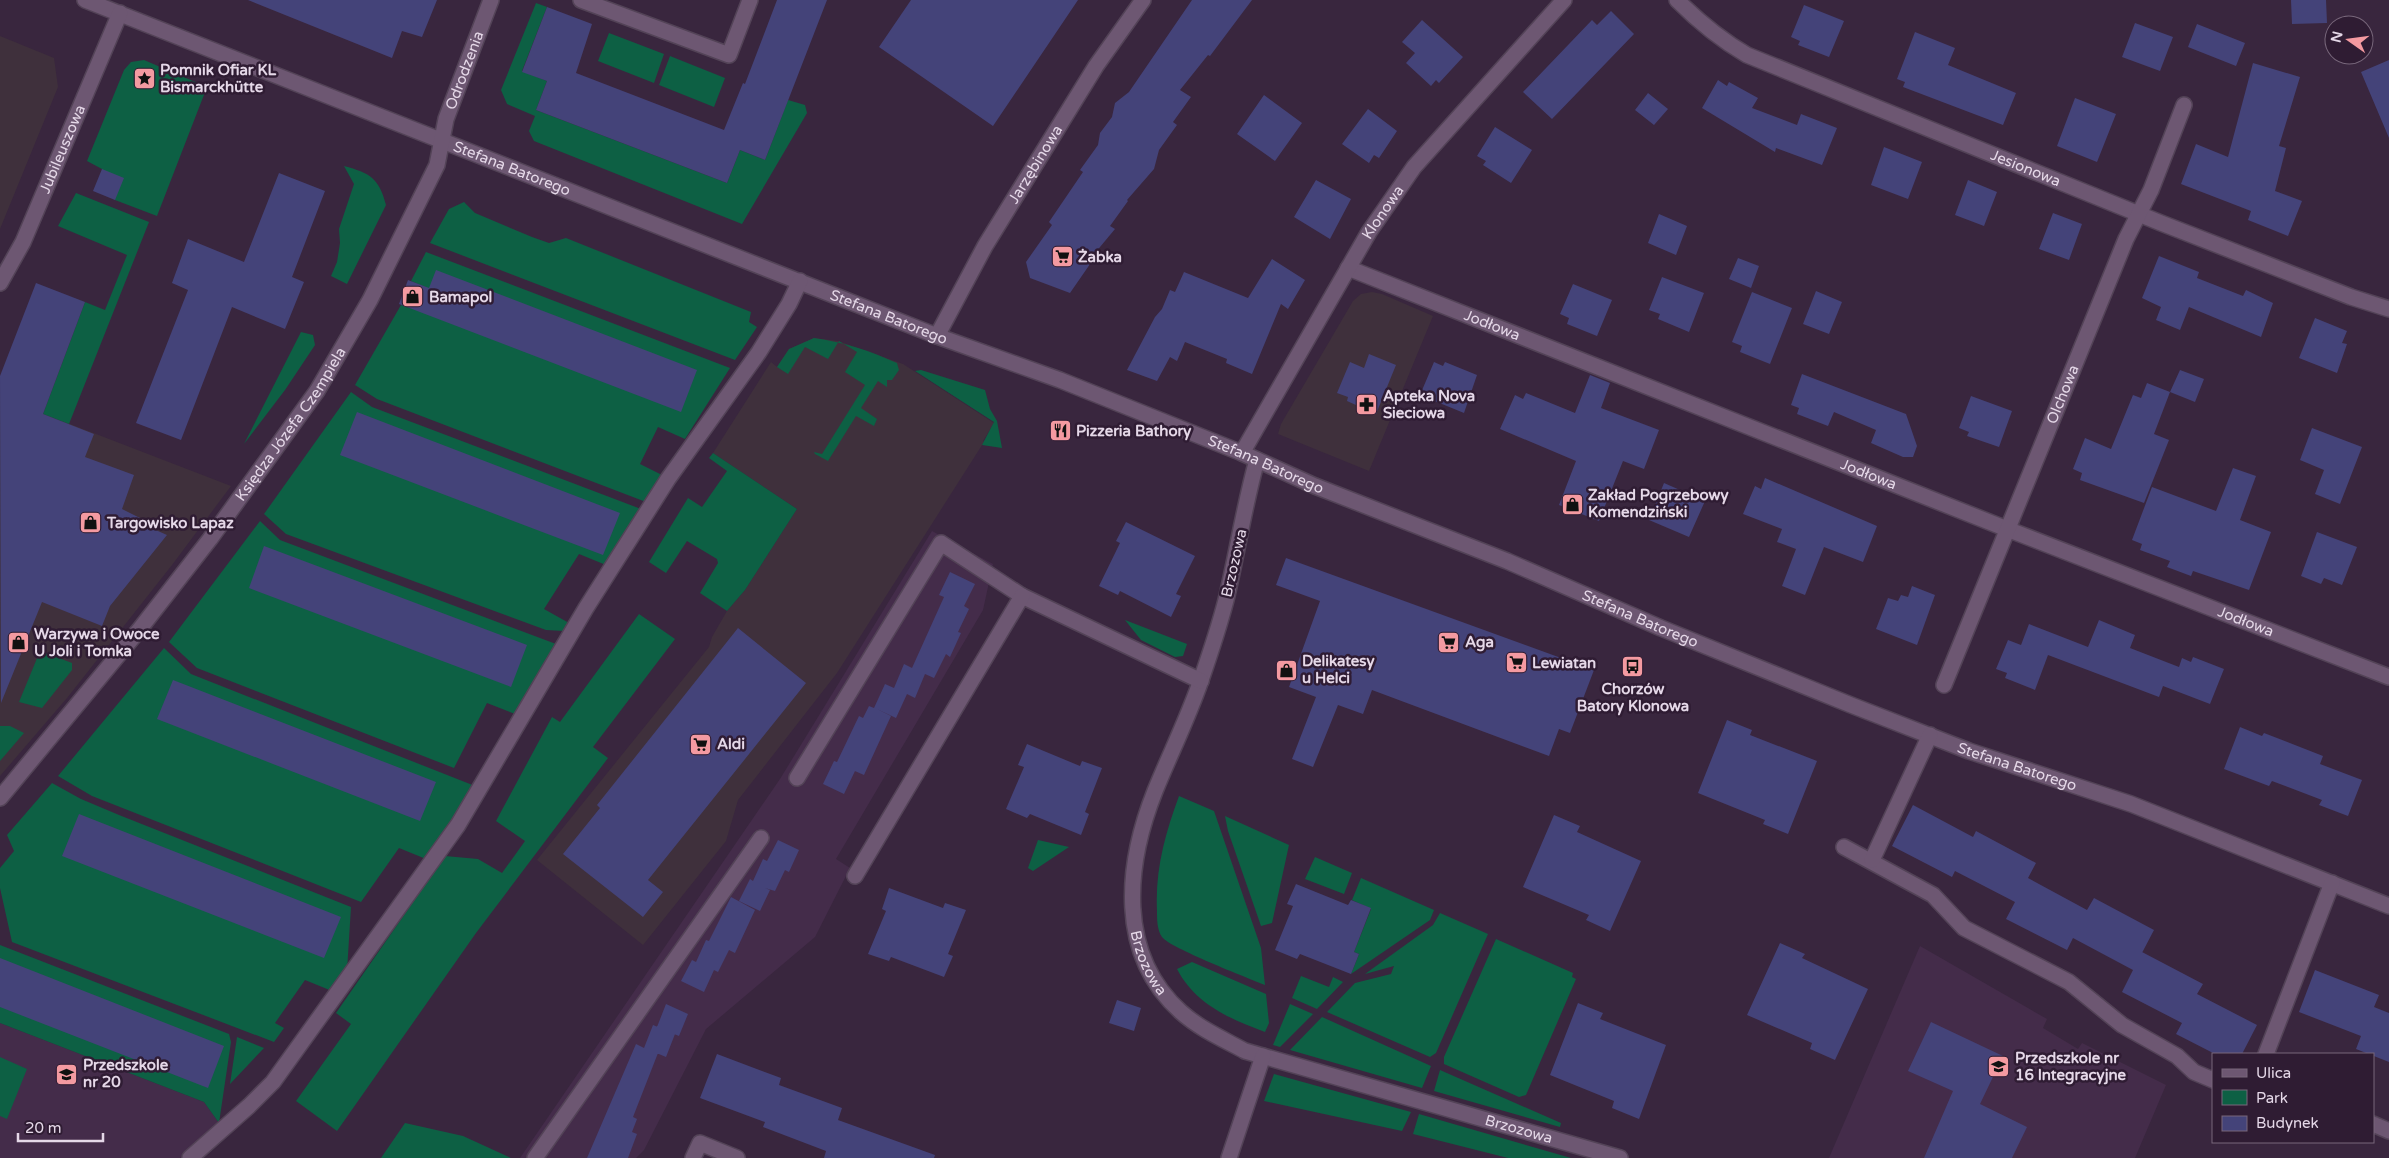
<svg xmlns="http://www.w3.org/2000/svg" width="2389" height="1158" font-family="'Varela Round',sans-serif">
	<rect width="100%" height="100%" fill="#39263e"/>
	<path fill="#3f303c" d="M0 36 54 58 58 87 0 229Z
		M1372 292 1382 294 1433 316 1369 471 1278 434 1281 424 1353 301 1361 294Z
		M814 338 838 341 903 364 994 423 983 441 984 442 837 673 738 800 726 841 643 945 537 860 709 647 712 637 727 611 745 590 797 509 713 453 771 362 777 367 789 349Z
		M0 397 231 486 172 565 67 698 0 776Z"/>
	<path fill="#442c4a" d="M932 531 993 564 983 610 836 859 850 868 815 937 706 1029 644 1150 636 1158H520L780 779Z
		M1920 946 2047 1019 2043 1028 2078 1049 2082 1043 2166 1085 2135 1158H1829Z
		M0 1023 204 1102 219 1123 180 1158H0Z"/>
	<path fill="#0d6044" d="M536 3 547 7 522 71 547 81 536 110 727 183 740 150 765 160 788 100 805 105 807 113 742 224 534 141 529 131 535 116 507 104 501 90Z
		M609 33 664 54 654 83 598 61Z
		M670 56 725 78 714 107 659 85Z
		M144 60 207 87 157 216 115 200 102 169 87 161 124 70 131 62Z
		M344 166C370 173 379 178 386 205L347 284 331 276 337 262 340 243 339 229 354 184Z
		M76 193 149 222 69 424 43 414 85 302 105 310 127 255 58 226Z
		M464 202 475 213 532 237 549 243 566 238 751 312 749 322 757 327 735 360 430 243 449 209Z
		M426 252 730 368 685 439 658 427 640 464 662 475 646 502 377 399 355 385 401 305 420 311 428 288 411 281Z
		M301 332 313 335 315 345 285 390 244 444Z
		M814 338C844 342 870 351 897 363L899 370 892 380H887V387L878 381 861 408 877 419 874 426 856 416 828 461 815 454 814 452 822 454 865 385 845 372 857 352 839 341 828 359 805 347 788 374 777 367 789 349Z
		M921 370 985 390 990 409 997 421 1002 448 982 445 994 422 915 371Z
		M351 392 372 407 641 509 606 565 579 554 544 609 569 623 564 631 546 630 286 534 264 514Z
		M713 453 797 509 745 590 727 611 700 593 718 563 717 559 687 541 666 573 649 562 688 498 702 507 727 471 709 458Z
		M260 521 280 540 556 644 515 714 487 703 454 768 197 668 169 642Z
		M639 614 675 639 593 747 608 758 476 933 337 1131 296 1101 351 1024 336 1013 445 856 478 859 502 873 525 841 496 821 552 717 560 722Z
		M1125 620 1187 644 1183 656 1175 657 1141 640Z
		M164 648 191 674 475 786 426 859 399 848 361 902 92 796 58 776Z
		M40 651 72 663V670L42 708 19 702Z
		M0 726H10L24 733 0 761Z
		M52 783 81 799 119 815 351 907 347 971 332 991 305 980 275 1023 284 1028 274 1042 12 942 0 888V868L14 851 7 835Z
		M1179 796 1214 811 1261 948 1265 985C1248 978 1170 948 1162 937 1157 930 1157 919 1157 911 1155 870 1165 834 1179 796Z
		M1225 816 1289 845 1272 923 1261 926 1228 831Z
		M1038 840 1069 847 1033 871 1028 868Z
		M1315 857 1352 873 1344 894 1305 879Z
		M1361 878 1434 910 1430 920 1351 974 1359 954 1354 952 1371 909 1352 900Z
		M1440 913 1488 934 1436 1053 1430 1057 1327 1012 1355 983 1391 974 1394 966 1365 974 1433 925Z
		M1496 939 1573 973 1572 977 1576 979 1526 1095 1519 1097 1444 1064V1057Z
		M0 945 229 1034 231 1042 219 1123 204 1102 0 1023Z
		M1192 962 1266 994 1269 1023 1265 1032C1230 1019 1195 1004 1177 969Z
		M1301 976 1329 987 1333 977 1343 982 1317 1009 1292 998Z
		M1290 1004 1313 1014 1280 1047 1273 1045Z
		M1322 1017 1431 1066 1422 1088 1290 1050Z
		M237 1037 264 1048 230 1084Z
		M0 1057 27 1069 7 1119 0 1116Z
		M1440 1070 1561 1123 1560 1127 1434 1091Z
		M1274 1074 1411 1112 1402 1131 1264 1101Z
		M1419 1114 1571 1158H1508L1413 1134Z
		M405 1123 463 1136 511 1158H381Z"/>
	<path fill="#444379" d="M248 0H437L422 37 402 31 392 58Z
		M777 0H827L765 160 740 150 727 183 536 110 547 81 522 72 547 7 592 24 576 73 724 130 743 83 745 84Z
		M911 0H1078L993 126 879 47Z
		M1192 0H1252L1210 56 1208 55 1180 90 1191 97 1173 122 1177 125 1159 150 1154 169 1127 200 1128 201 1110 226 1115 229 1095 253 1097 254 1070 293 1030 278 1026 262 1052 225 1049 222 1083 172 1080 170 1098 145 1100 133 1112 117 1115 103 1129 92Z
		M2291 0H2326L2327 23 2292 24Z
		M1804 5 1844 21 1829 57 1798 45 1800 41 1791 37Z
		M1611 11 1634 34 1552 119 1523 92 1592 20 1597 25Z
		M1422 20 1463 57 1439 83 1436 80 1431 86 1406 63 1415 53 1402 42Z
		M2135 23 2173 37 2160 71 2122 57Z
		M2197 24 2245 43 2236 66 2188 47Z
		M1915 32 1955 48 1948 65 2016 93 2003 125 1903 87 1905 82 1897 79Z
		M2389 60V138L2361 72Z
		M2253 63 2300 77 2279 146 2286 148 2275 191 2302 201 2288 236 2248 220 2251 211 2181 184 2196 144 2228 157Z
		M1718 80 1727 86 1729 82 1758 98 1752 108 1797 125 1801 114 1837 128 1822 165 1776 148 1775 152 1702 108Z
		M1648 93 1668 109 1654 125 1635 110Z
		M1264 95 1302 123 1275 161 1237 134Z
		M2075 98 2116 114 2097 162 2057 146Z
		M1368 109 1397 131 1379 158 1374 155 1369 163 1342 144Z
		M1495 127 1532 150 1511 183 1483 165 1486 161 1477 156Z
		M1884 147 1922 162 1908 199 1871 185Z
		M102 169 124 178 115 200 93 191Z
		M279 173 325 191 292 277 304 282 285 329 232 307 181 440 136 423 188 290 172 283 188 239 244 262Z
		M1316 180 1351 199 1330 239 1294 217Z
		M1968 180 1997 192 1984 226 1955 215Z
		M2053 213 2082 224 2069 260 2039 249Z
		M1659 214 1687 226 1676 255 1648 243Z
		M2159 256 2199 272 2197 278 2243 296 2246 290 2273 303 2261 337 2189 307 2180 330 2156 320 2161 307 2142 298Z
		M1738 258 1759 266 1751 288 1729 279Z
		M1272 259 1305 280 1288 309 1281 304 1252 374 1226 363 1227 359 1185 342 1177 361 1170 357 1157 381 1127 370 1155 317 1162 309 1170 290 1175 292 1184 272 1248 298Z
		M436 270 697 370 681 412 399 304 408 280 429 288Z
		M1662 277 1704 293 1689 332 1658 319 1660 314 1649 310Z
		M36 283 85 302 43 414 94 434 85 457 134 475 122 509 142 519 140 523 167 535 110 606 102 626 42 602 1 703 0 376Z
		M1573 284 1612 300 1597 336 1567 324 1569 318 1560 314Z
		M1816 291 1842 302 1829 334 1803 324Z
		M1752 292 1792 308 1770 364 1740 352 1742 346 1732 342Z
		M2315 318 2347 331 2342 343 2347 344 2337 373 2299 358Z
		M1369 354 1396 365 1376 414 1347 401 1348 397 1337 393 1350 362 1364 368Z
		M1434 362 1443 366 1445 362 1477 375 1464 413 1420 395Z
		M2180 370 2204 379 2195 402 2170 392Z
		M1802 374 1906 414 1917 446 1913 457H1903L1871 443 1876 430 1834 412 1828 426 1797 414 1799 408 1791 405Z
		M1590 375 1610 383 1601 408 1659 430 1644 469 1623 461 1599 521 1559 505 1576 461 1500 429 1515 395 1523 399 1526 393 1575 413Z
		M2147 383 2170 392 2154 434 2169 440 2144 503 2080 480 2082 473 2073 469 2085 438 2111 449 2133 395 2141 398Z
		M1971 396 2012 411 1999 447 1967 436 1969 432 1959 428Z
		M357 412 620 513 603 555 340 455Z
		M2312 428 2362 447 2340 504 2315 494 2324 470 2300 460Z
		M2233 468 2256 476 2240 520 2271 532 2249 590 2193 571 2191 576 2167 567 2170 561 2140 550 2142 544 2132 540 2152 487 2216 511Z
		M1765 478 1877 526 1863 562 1824 547 1805 595 1782 586 1796 549 1777 542 1782 529 1743 514 1755 486 1761 489Z
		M1664 483 1705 501 1689 537 1649 520Z
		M1126 522 1195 556 1176 594 1181 596 1171 617 1120 591 1118 595 1099 586 1120 543 1116 541Z
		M2317 532 2357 547 2342 585 2324 578 2321 584 2301 576Z
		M264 546 527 645 511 687 249 588Z
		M1286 558 1594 670 1570 733 1559 729 1549 756 1372 690 1363 714 1338 705 1313 767 1292 759 1316 697 1289 687 1320 601 1276 585Z
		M950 572 975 584 964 606 969 609 958 632 961 633 950 657 946 654 934 678 925 674 915 698 907 694 896 718 877 709 891 716 864 775 848 768 855 771 844 794 823 784 834 761 837 762 859 716 863 718 869 706 874 708 885 684 894 688 904 664 912 668 944 597 939 595Z
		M1912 586 1935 595 1917 645 1876 629 1888 598 1898 601 1901 595 1908 597Z
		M2099 620 2135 635 2130 648 2179 667 2182 658 2191 662 2193 657 2224 669 2210 704 2163 686 2159 697 2048 655 2035 690 2005 678 2007 673 1996 669 2008 640 2021 645 2029 624 2088 647Z
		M738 628 806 683 648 880 663 892 643 917 563 854 600 808 597 805Z
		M173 680 436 782 420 821 157 719Z
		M1727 720 1752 730 1750 735 1817 761 1788 834 1763 824 1765 820 1698 793Z
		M2240 727 2262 736 2264 733 2323 756 2320 764 2362 780 2348 816 2319 805 2322 800 2272 781 2269 786 2224 769Z
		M1027 744 1080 766 1082 761 1102 768 1085 812 1089 814 1081 835 1030 814 1027 818 1006 809 1024 767 1018 765Z
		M1913 805 1973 837 1976 831 2036 863 2028 878 2087 910 2094 898 2154 930 2133 970 2073 938 2067 950 2006 919 2015 902 1955 871 1952 877 1892 846Z
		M79 814 341 917 324 958 62 856Z
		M1554 815 1580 826 1577 832 1641 861 1610 931 1586 920 1589 915 1523 887Z
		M778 840 799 850 789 872 767 861Z
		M763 859 785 870 775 891 765 888 770 890 760 911 739 901 750 879 753 881Z
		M1296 884 1348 905 1351 900 1371 908 1354 952 1359 954 1351 974 1300 954 1297 959 1275 950 1293 906 1287 904Z
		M889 888 943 908 945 903 966 910 948 954 953 956 944 977 891 957 889 961 868 954 886 911 882 909Z
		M731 897 755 910 735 953 729 950 718 972 714 970 704 992 681 981 692 960 696 962 706 940 709 941Z
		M1780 943 1805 954 1802 958 1868 989 1835 1060 1810 1049 1812 1043 1747 1015Z
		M2142 952 2203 984 2197 994 2257 1025 2242 1054H2215L2176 1034 2182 1023 2122 992Z
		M0 958 224 1046 208 1088 0 1007Z
		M2315 970 2379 995 2374 1007 2389 1013V1062L2356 1049 2361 1036 2299 1012Z
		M1117 1000 1141 1008 1134 1031 1109 1023Z
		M1578 1003 1603 1013 1600 1019 1666 1045 1639 1119 1612 1108 1614 1101 1550 1075Z
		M666 1004 688 1014 679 1036 657 1027Z
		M1931 1022 2003 1056 1980 1104 2027 1127 2012 1158H1924L1953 1091 1908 1071Z
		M653 1025 675 1034 666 1057 654 1052 658 1053 633 1117 637 1119 632 1132 637 1134 628 1158H587L636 1044 644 1048Z
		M717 1054 781 1078 779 1085 842 1108 838 1120 935 1155 934 1158H824L826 1151 763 1127 765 1122 700 1098Z"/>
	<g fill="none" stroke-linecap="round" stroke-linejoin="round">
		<defs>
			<g id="minor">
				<path id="s1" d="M85 0 937 336 1060 380 1242 453 1315 486 1507 561 1661 628 1851 705 1969 751 2131 804 2389 906"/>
				<path d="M581 0 729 55 750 0"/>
				<path id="s2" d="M1677 0C1699 22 1721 40 1747 55L2161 223 2351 297 2389 309"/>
				<path id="s3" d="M1348 268 2007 529 2389 677"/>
				<path id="s4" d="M0 283 23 242 120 13"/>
				<path id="s5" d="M937 336 985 246 1096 66 1143 0"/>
				<path id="s6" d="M1242 453 1369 232 1414 167 1564 0"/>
				<path id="s7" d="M1257 460C1244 506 1237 554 1226 600 1219 627 1210 654 1201 680 1188 718 1170 754 1155 791 1126 864 1116 954 1181 1012 1200 1029 1223 1039 1245 1051L1620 1158"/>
				<path id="s8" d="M1944 685 2126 239 2151 190 2184 105"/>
				<path d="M797 778 941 543 1022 596 1201 681"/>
				<path id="s9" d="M0 798 139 630 210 539 317 391 370 300 437 165 446 119 491 0"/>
				<path d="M1844 847 1933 895 1964 928 2069 982 2122 1025 2177 1056 2194 1072 2213 1080"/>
				<path d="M1872 860 1930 735"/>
				<path d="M855 876 1022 596"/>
				<path d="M2266 1054 2332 883"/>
				<path d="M2373 1124 2389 1131"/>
				<path d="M190 1158 249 1106 273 1082 458 825 586 608 668 479 759 352 789 304 800 281"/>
				<path d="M535 1158 761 838"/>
				<path d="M693 1158 700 1143 737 1158"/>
				<path d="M1229 1158 1263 1056"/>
			</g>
		</defs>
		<use href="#minor" stroke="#534357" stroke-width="18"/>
		<use href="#minor" stroke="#6d5772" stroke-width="15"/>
	</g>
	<defs>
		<symbol id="sight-square" viewBox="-11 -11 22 22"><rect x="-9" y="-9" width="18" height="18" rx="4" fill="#f49aa1" stroke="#2f1c33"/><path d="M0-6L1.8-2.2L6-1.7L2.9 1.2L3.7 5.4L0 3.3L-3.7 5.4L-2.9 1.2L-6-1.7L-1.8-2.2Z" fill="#111"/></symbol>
		<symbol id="supermarket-square" viewBox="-11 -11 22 22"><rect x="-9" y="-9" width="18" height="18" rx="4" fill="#f49aa1" stroke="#2f1c33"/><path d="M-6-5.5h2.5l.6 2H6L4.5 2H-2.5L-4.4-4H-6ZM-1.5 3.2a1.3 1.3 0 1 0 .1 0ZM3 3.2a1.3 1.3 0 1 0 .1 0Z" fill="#111"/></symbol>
		<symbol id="shop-square" viewBox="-11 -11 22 22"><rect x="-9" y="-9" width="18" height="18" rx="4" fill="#f49aa1" stroke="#2f1c33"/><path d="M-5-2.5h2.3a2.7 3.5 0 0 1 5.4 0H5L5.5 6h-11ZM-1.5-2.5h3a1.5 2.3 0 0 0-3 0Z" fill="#111"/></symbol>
		<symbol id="pharmacy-square" viewBox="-11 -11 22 22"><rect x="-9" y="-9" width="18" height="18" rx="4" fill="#f49aa1" stroke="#2f1c33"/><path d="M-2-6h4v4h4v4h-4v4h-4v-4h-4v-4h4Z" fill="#111"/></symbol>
		<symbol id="restaurant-square" viewBox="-11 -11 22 22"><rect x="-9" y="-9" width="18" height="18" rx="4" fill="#f49aa1" stroke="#2f1c33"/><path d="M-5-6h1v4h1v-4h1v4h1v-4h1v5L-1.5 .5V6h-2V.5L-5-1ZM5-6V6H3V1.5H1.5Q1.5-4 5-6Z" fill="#111"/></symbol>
		<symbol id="bus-square" viewBox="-11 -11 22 22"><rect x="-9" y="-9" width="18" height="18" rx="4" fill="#f49aa1" stroke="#2f1c33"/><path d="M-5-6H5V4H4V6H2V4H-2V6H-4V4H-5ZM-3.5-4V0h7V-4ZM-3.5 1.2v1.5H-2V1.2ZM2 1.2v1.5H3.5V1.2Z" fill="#111"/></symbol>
		<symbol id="school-square" viewBox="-11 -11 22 22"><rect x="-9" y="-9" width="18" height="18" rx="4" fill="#f49aa1" stroke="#2f1c33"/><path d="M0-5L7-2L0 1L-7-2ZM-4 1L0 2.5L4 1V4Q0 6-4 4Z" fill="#111"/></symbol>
	</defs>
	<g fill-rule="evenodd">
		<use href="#sight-square" x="132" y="66" width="25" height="25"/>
		<use href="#supermarket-square" x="1050" y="244" width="25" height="25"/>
		<use href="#shop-square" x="400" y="284" width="25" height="25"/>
		<use href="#pharmacy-square" x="1354" y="392" width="25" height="25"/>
		<use href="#restaurant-square" x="1048" y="418" width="25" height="25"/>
		<use href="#shop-square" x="1560" y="492" width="25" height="25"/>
		<use href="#shop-square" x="78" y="510" width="25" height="25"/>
		<use href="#supermarket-square" x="1436" y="630" width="25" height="25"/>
		<use href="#shop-square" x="6" y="630" width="25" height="25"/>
		<use href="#supermarket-square" x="1504" y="650" width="25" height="25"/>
		<use href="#bus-square" x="1620" y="654" width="25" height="25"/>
		<use href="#shop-square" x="1274" y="658" width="25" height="25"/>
		<use href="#supermarket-square" x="688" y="732" width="25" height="25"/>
		<use href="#school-square" x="1986" y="1054" width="25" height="25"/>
		<use href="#school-square" x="54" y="1062" width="25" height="25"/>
	</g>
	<g text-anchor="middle" stroke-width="5" stroke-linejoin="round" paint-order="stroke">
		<g font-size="15" font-weight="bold" fill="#e5d8e8" stroke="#2f1c33" text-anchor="start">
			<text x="160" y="75">Pomnik Ofiar KL<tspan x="160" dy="17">Bismarckhütte</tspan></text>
			<text x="1078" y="262">Żabka</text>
			<text x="429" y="302">Bamapol</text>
			<text x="1383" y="401">Apteka Nova<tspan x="1383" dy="17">Sieciowa</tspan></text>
			<text x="1076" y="436">Pizzeria Bathory</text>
			<text x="1588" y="500">Zakład Pogrzebowy<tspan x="1588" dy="17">Komendziński</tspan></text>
			<text x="107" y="528">Targowisko Lapaz</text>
			<text x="34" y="639">Warzywa i Owoce<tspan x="34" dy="17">U Joli i Tomka</tspan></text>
			<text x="1465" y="647">Aga</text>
			<text x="1302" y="666">Delikatesy<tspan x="1302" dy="17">u Helci</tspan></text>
			<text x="1532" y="668">Lewiatan</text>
			<text x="1633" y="694" text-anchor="middle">Chorzów<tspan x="1633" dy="17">Batory Klonowa</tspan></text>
			<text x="717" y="749">Aldi</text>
			<text x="2015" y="1063">Przedszkole nr<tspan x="2015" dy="17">16 Integracyjne</tspan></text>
			<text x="83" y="1070">Przedszkole<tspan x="83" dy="17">nr 20</tspan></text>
		</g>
		<g font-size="15" fill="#e5d8e8" stroke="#2f1c33">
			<text dy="5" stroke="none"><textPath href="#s9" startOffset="871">Odrodzenia</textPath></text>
			<text dy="5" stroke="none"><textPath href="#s4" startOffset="148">Jubileuszowa</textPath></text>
			<text dy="5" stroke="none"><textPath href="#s5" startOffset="198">Jarzębinowa</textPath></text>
			<text dy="5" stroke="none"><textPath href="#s1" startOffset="459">Stefana Batorego</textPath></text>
			<text dy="5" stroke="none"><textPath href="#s2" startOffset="390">Jesionowa</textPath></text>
			<text dy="5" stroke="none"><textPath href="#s6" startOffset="279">Klonowa</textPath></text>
			<text dy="5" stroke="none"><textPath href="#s1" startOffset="864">Stefana Batorego</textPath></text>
			<text dy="5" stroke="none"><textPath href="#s3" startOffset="155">Jodłowa</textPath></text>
			<text dy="5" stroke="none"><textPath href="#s8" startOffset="314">Olchowa</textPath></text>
			<text dy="5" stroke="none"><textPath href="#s9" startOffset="474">Księdza Józefa Czempiela</textPath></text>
			<text dy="5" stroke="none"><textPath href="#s1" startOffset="1269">Stefana Batorego</textPath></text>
			<text dy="5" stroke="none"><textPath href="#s3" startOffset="560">Jodłowa</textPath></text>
			<text transform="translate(1234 563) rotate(-77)" y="5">Brzozowa</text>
			<text dy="5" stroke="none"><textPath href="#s1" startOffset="1674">Stefana Batorego</textPath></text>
			<text dy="5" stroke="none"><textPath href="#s3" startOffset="965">Jodłowa</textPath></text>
			<text dy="5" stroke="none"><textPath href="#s1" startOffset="2079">Stefana Batorego</textPath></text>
			<text dy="5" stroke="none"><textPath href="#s7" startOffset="525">Brzozowa</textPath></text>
			<text dy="5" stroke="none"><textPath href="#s7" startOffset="945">Brzozowa</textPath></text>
		</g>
	</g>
	<rect x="2212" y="1053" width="162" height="90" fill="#2f1c33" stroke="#78677b"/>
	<rect x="2222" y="1069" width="25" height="8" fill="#6d5772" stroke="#78677b"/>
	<text x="2256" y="1078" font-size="15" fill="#e5d8e8">Ulica</text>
	<rect x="2222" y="1090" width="25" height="15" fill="#0d6044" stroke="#78677b"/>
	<text x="2256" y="1103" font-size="15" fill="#e5d8e8">Park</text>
	<rect x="2222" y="1116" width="25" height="15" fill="#444379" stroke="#78677b"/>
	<text x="2256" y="1128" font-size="15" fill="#e5d8e8">Budynek</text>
	<g transform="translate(2349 40) rotate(284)"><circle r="24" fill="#2f1c33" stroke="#78677b"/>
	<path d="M0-4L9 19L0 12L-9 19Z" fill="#f49aa1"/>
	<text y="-8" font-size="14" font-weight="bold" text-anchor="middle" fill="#e5d8e8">N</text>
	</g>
	<path d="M18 1133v8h85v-8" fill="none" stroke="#e5d8e8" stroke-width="2.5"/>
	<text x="25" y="1133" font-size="15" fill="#e5d8e8" stroke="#2f1c33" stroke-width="4" paint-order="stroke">20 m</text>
</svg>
